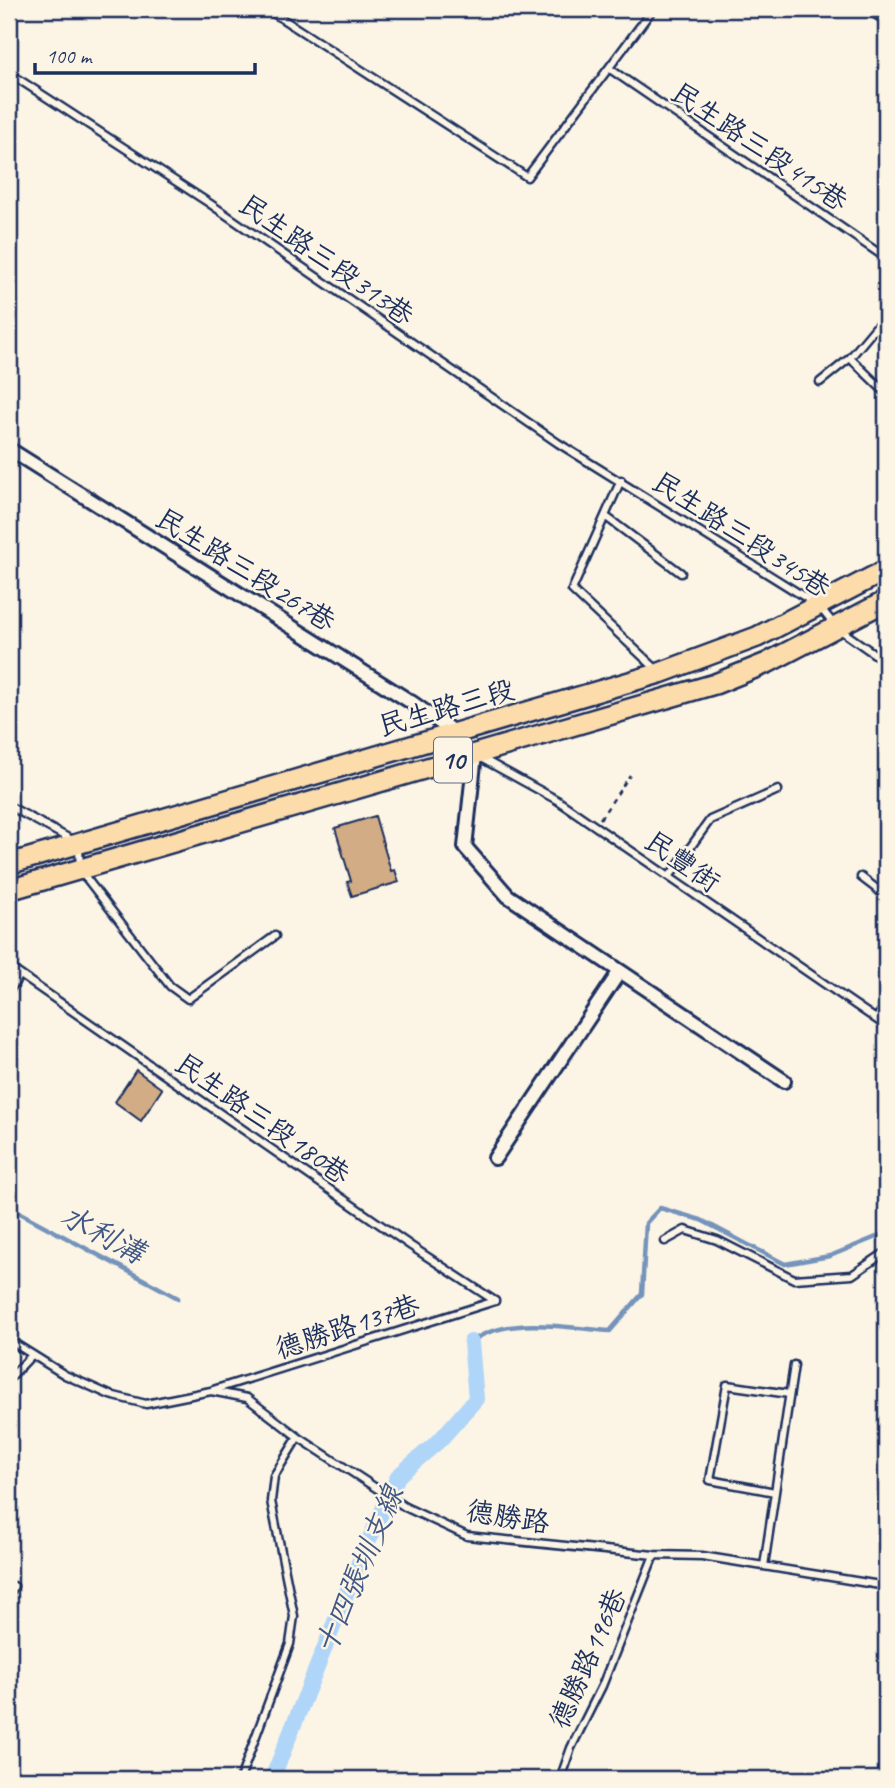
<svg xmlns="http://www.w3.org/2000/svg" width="895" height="1788" font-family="Caveat,'LXGW WenKai TC',sans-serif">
	<rect width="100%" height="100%" fill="#fcf5e5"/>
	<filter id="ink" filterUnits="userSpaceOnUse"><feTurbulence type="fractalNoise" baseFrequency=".0143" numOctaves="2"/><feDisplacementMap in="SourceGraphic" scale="14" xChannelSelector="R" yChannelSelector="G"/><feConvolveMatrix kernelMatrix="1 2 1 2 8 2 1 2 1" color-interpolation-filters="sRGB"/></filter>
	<g filter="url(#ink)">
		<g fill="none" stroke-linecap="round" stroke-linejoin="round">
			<path stroke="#7493bb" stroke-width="4.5" d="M9 1207 178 1298
				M471 1342C506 1315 568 1328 610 1331L642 1294 646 1223 660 1208 701 1220 785 1264 830 1256 886 1233"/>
			<path stroke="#afd5f9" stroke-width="16" d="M272 1779 357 1567 398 1476 440 1440 476 1399 471 1342"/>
		</g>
		<path fill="#d2ac84" stroke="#1b2f5e" stroke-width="2" d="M375 816 391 871 395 870 399 882 352 896 347 882 351 881 335 828Z
			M136 1070 162 1089 141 1121 115 1102Z"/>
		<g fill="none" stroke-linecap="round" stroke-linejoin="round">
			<defs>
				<path id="lane" d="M267 9 527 177 653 9
					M867 9 886 21
					M610 69 886 258
					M9 73 209 203 558 443 819 606 836 627 886 662
					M850 358 886 393
					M820 382 850 358 886 315
					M621 480 572 590 656 669
					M605 516 681 573
					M479 757 557 800 886 1026
					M9 806 72 840
					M79 847 80 870 170 986 188 999 275 936
					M669 877 710 820 778 790
					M861 877 886 896
					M9 967 411 1246 495 1301
					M9 991 20 975
					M876 1019 886 1005
					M665 1241 685 1230 717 1240 794 1279 852 1275 883 1254 886 1255
					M9 1340 65 1375 110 1395 146 1404 211 1391 247 1398 298 1437 405 1507 467 1536 654 1555 702 1556 886 1586
					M9 1379 32 1355
					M213 1390 495 1301
					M775 1492 710 1480 727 1385 789 1394
					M764 1566 794 1365
					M9 1595 14 1586
					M240 1779 290 1644 294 1616 271 1501 274 1476 298 1437
					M560 1779 571 1748 602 1686 654 1555"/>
				<path id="street" d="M9 449 411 702 455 733
					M475 754 465 847 508 896 784 1081
					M495 1158 620 971"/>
				<path id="primary" d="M9 864 660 673 757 637 886 570
					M9 890 715 684 767 663 886 601"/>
			</defs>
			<use href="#lane" stroke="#1b2f5e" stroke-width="11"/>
			<use href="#street" stroke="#1b2f5e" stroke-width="18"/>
			<use href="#primary" stroke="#1b2f5e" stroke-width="24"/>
			<path stroke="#1b2f5e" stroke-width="2.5" stroke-dasharray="5 5" stroke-linecap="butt" d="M600 819 630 775"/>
			<use href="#lane" stroke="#fcf5e5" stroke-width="6"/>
			<use href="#street" stroke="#fcf5e5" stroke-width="12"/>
			<use href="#primary" stroke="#fddcac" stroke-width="19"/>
		</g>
	</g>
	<g text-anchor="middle" stroke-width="5" stroke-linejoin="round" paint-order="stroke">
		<rect fill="#fcf5e5" stroke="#5e6a86" stroke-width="2" x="434" y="737.5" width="38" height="45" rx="5"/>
		<g font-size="26" font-weight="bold" fill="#1b2f5e">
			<text x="453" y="769">10</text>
		</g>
		<g font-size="28" fill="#1b2f5e" stroke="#fcf5e5">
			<text transform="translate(760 146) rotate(34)" y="10">民生路三段415巷</text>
			<text transform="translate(327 259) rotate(35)" y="10">民生路三段313巷</text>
			<text transform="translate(742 534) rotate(33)" y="10">民生路三段345巷</text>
			<text transform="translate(246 569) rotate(32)" y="10">民生路三段267巷</text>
			<text transform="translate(446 707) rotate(-16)" y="10">民生路三段</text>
			<text transform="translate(683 861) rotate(35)" y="10">民豐街</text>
			<text transform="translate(263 1118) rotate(35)" y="10">民生路三段180巷</text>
			<text transform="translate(347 1326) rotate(-18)" y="10">德勝路137巷</text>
			<text transform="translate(508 1516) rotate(9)" y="10">德勝路</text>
			<text transform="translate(587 1658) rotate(-66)" y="10">德勝路196巷</text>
		</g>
		<g font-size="30" font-style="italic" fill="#405885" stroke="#fcf5e5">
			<text transform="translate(103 1234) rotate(28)" y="10">水利溝</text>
			<text transform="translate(359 1570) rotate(-67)" y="10">十四張圳支線</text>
		</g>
	</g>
	<rect width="895" height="1788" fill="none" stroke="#fcf5e5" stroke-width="35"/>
	<rect x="18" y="18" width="860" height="1753" fill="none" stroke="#1b2f5e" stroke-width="2.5" filter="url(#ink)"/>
	<path d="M35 63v10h220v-10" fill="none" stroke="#1b2f5e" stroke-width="3.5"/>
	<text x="46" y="63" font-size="21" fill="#1b2f5e" stroke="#fcf5e5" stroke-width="5" paint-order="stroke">100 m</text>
</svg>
